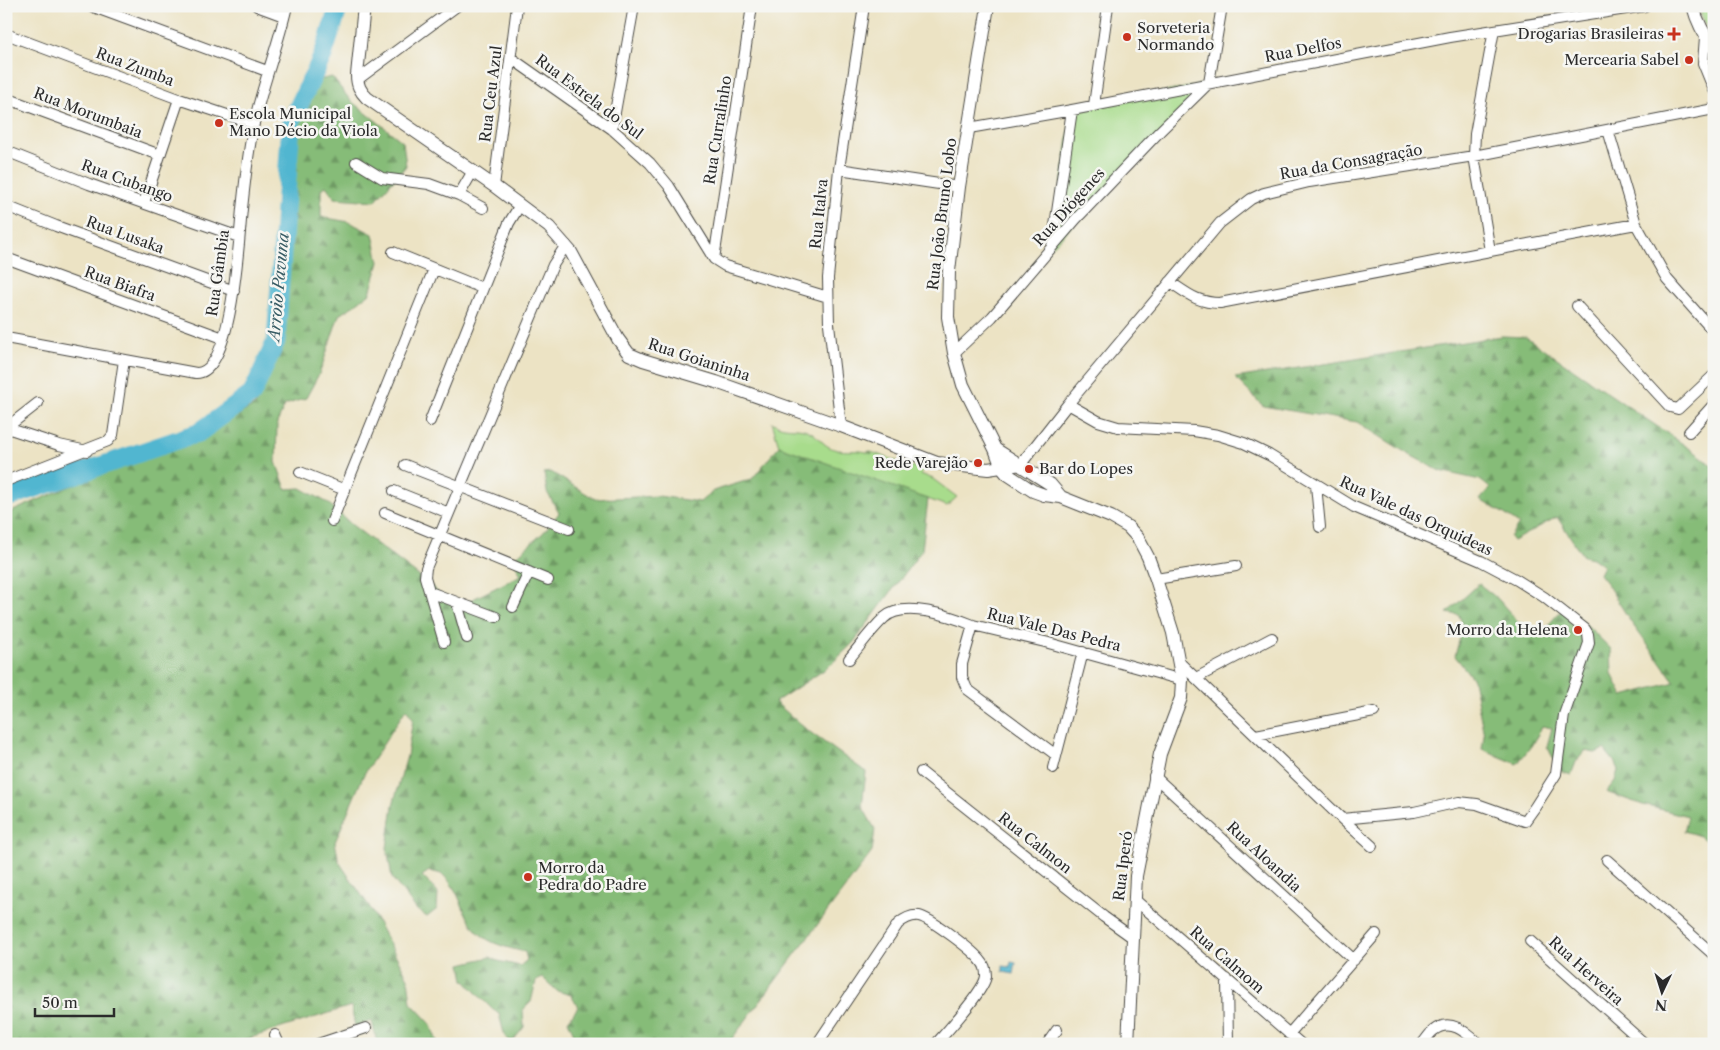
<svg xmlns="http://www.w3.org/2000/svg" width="1720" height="1050" font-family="'Libre Caslon Text',serif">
	<defs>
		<pattern id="forest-firs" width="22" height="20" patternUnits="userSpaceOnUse" patternTransform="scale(1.25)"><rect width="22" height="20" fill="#86bc78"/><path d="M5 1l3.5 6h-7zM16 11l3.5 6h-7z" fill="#6e9963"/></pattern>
		<pattern id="water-ripples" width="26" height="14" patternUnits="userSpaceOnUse" patternTransform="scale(1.25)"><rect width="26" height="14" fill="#51b6d0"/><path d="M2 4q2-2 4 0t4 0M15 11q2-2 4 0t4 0" fill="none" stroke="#4394a9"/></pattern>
	</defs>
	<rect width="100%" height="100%" fill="#f6f6f2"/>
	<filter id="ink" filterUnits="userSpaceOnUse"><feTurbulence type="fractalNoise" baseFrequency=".02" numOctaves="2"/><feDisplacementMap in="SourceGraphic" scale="10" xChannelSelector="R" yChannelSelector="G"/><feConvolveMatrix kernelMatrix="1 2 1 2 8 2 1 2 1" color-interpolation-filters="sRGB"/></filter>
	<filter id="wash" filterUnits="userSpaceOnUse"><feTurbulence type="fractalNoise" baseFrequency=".0096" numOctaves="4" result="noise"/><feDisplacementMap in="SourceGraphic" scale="20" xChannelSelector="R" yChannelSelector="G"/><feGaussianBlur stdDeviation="1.12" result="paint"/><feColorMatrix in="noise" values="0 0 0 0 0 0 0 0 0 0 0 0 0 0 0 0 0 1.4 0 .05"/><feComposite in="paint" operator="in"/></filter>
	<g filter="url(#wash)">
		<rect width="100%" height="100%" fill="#ece3c4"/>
		<path fill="url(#forest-firs)" stroke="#587452" d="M332 77 351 101 403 142 406 166 375 201 335 198 326 186 321 189V217L349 222 373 234 379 262 370 293 353 306 339 315 320 372 306 398 285 405 277 423 276 462 286 489 301 488 328 503 352 525 428 583 455 608 521 575 513 559 543 533 559 513 547 492 544 473 551 472 595 499 658 496 700 502 713 491 752 479 779 446 928 499 922 550 888 596 853 643 827 668 775 702 807 730 866 772 862 806 875 829 872 852 728 1044H562L574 1034 568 1021 578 1007 571 995 557 991 543 978 536 981 531 1002 523 1010 524 1027 512 1042 505 1037 499 1014 491 1008 464 980 461 964 490 957 498 961 520 966 527 960 525 952C509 948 489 944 478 932 462 916 461 890 443 875 440 873 433 872 429 871L422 876 438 893 437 909 427 917 417 910 392 878 387 848 393 805 407 756 413 719 406 709 364 774 335 842 339 862 369 906 408 978 411 1003 430 1023 438 1044H384L376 1039 372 1021 355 1026 351 1006 231 1044H6V514L89 478 178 446 208 433 255 405 275 361 283 336 297 123 318 80Z
			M1502 336 1526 337 1702 457 1714 468V847L1700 836 1684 831 1688 816 1643 805 1606 792 1615 781 1618 770 1614 761 1604 749 1595 753 1585 751 1576 762 1571 775 1560 771 1547 746 1552 728 1542 726 1535 741 1517 764 1482 749 1484 735 1473 679 1455 656 1463 626 1459 615 1447 613 1479 584 1498 599 1518 622 1543 631 1566 605 1611 649 1612 674 1623 696 1675 682 1633 625 1607 584 1599 574 1603 566 1592 558 1583 556 1557 517 1513 541 1510 537 1519 524 1503 513 1480 500 1490 488 1480 480 1440 471 1408 454 1357 422 1263 406 1235 378Z"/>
		<path fill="#a8dc8c" stroke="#6a845c" d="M1700 6H1714V40L1701 15Z
			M1209 83 1052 247 1072 110Z
			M772 422C784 431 797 425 809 431 819 436 823 446 834 449 847 453 859 448 872 454L868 451 923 470 921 474 933 479 957 497 947 506 779 446Z"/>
		<path fill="url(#water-ripples)" stroke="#3e707e" d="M1011 962 1016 963 1014 974 1003 972V966L1010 967Z"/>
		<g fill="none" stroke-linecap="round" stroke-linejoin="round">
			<path stroke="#51b6d0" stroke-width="19" d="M6 498 198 433 252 394 276 341 291 122 323 55 339 6"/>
		</g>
	</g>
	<g filter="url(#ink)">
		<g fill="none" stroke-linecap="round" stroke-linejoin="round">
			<defs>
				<path id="minor" d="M91 6 267 71
					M257 6 284 16
					M6 34 179 99 254 124
					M1705 37 1703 63 1714 90
					M511 58 612 129 650 163 669 186 714 259 725 266 828 297
					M357 80 457 6
					M6 98 160 155
					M1094 105 1108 6
					M969 128 1072 110 1450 37 1645 6
					M612 129 634 6
					M1608 130 1636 224 1667 279 1714 332
					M6 151 89 184 239 237
					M356 162 382 178 429 184 459 195 483 208
					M839 169 959 187
					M494 186 517 6
					M459 195 473 171
					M144 203 179 99
					M6 206 56 226 234 291
					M1052 246 1072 110
					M1490 251 1474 156 1475 134 1494 30
					M393 252 482 288
					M6 258 223 338
					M714 259 752 6
					M1170 282C1188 294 1198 303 1220 303L1490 251 1636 224
					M1577 306 1670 407 1678 409 1714 375
					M6 338 196 373C233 374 239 237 242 209 245 181 248 151 254 123 263 83 278 46 287 6
					M954 353 992 317 1076 219 1160 131 1209 83 1222 6
					M1068 404 1098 421 1118 427 1194 431 1218 435 1244 443 1269 455 1354 507 1481 561 1517 580 1544 597 1585 629 1588 634 1589 643 1564 715 1556 774 1535 807 1525 821 1477 804 1459 802 1414 812 1342 819
					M430 421 509 223 520 205
					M841 426 829 324 828 278 839 169 864 6
					M6 428 38 403
					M7 428 59 445 87 451
					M1689 432 1714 404
					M1021 464 1068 404 1220 223 1251 199 1264 193 1309 182 1474 156 1714 109
					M405 465 569 529
					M300 472 345 490
					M6 481 108 441 113 435 124 360
					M1316 485 1320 527
					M394 491 449 513
					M385 513 548 580
					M332 521 434 269
					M1156 579 1236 566
					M430 592 496 617
					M457 603 467 638
					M513 607 529 572
					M444 642 425 577 426 568 553 265 566 245
					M849 659C860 646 871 630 884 618 903 600 951 616 973 625
					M1179 662 1342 819 1372 846
					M1196 678 1272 638
					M1256 735 1374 712
					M1056 755 967 689 962 677V664L973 625 1045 642 1182 680
					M1053 768 1083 652
					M921 772 1104 917 1132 937
					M1154 776 1354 960
					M1607 860 1714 955
					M1134 899 1301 1044
					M1530 941 1645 1044
					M1227 979 1228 1044
					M1289 1034 1376 934
					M275 1035 279 1044
					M318 1044 366 1028
					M817 1044 898 924C904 919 911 915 919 916 930 918 974 951 981 961 985 965 986 970 986 976 985 990 947 1031 936 1044
					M1047 1044 1057 1030
					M1422 1044C1426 1040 1429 1034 1433 1031 1450 1017 1466 1032 1479 1044"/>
				<path id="tertiary" d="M364 6 357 75C357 85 360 91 367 98L494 186 549 227 571 252 618 339 629 354 643 360 716 382 841 426 937 463 988 469 1021 464
					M988 6 959 187 949 271 948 317 954 353 963 385 995 449 1002 468 1007 474 1033 491 1044 495 1061 497 1111 517 1128 527 1138 538 1148 557 1156 579 1173 633 1182 680 1181 698 1160 754 1136 876 1128 1044
					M1693 6C1697 22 1704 35 1714 48
					M995 449 1050 484 1061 497"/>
			</defs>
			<use href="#minor" stroke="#484742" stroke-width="12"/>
			<use href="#tertiary" stroke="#484742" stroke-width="14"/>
			<use href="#minor" stroke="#fff" stroke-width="10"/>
			<use href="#tertiary" stroke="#fff" stroke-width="12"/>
		</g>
	</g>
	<g fill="#c8321e" stroke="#f6f6f2" stroke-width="2">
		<path d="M1671.5 26.5h5v5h5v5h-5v5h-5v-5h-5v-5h5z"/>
		<circle cx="1127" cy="37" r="5"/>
		<circle cx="1689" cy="60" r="5"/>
		<circle cx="219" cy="123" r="5"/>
		<circle cx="978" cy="463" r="5"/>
		<circle cx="1029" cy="469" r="5"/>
		<circle cx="1578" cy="630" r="5"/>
		<circle cx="528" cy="877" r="5"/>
	</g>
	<g text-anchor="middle" stroke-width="5" stroke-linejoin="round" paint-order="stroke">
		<g font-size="15" fill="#2b2b2b" stroke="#f6f6f2" text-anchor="start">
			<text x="1137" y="33">Sorveteria<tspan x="1137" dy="17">Normando</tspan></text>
			<text x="1664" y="39" text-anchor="end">Drogarias Brasileiras</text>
			<text x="1679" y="65" text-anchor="end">Mercearia Sabel</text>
			<text x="229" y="119">Escola Municipal<tspan x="229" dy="17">Mano Décio da Viola</tspan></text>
			<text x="968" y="468" text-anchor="end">Rede Varejão</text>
			<text x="1039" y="474">Bar do Lopes</text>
			<text x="1568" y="635" text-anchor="end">Morro da Helena</text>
			<text x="538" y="873">Morro da<tspan x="538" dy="17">Pedra do Padre</tspan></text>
		</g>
		<g font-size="15" fill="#2b2b2b" stroke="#f6f6f2">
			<text transform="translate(1303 50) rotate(-11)" y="5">Rua Delfos</text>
			<text transform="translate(135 67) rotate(21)" y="5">Rua Zumba</text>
			<text transform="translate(491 94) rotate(-83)" y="5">Rua Ceu Azul</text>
			<text transform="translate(589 97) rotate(37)" y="5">Rua Estrela do Sul</text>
			<text transform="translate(88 113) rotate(21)" y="5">Rua Morumbaia</text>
			<text transform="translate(718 130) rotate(-81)" y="5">Rua Curralinho</text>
			<text transform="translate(1351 162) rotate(-10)" y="5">Rua da Consagração</text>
			<text transform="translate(127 181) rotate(20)" y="5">Rua Cubango</text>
			<text transform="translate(1069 207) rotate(-48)" y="5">Rua Diógenes</text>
			<text transform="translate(819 214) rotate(-84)" y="5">Rua Italva</text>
			<text transform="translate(942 214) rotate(-83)" y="5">Rua João Bruno Lobo</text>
			<text transform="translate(125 235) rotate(20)" y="5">Rua Lusaka</text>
			<text transform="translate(218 273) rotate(-82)" y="5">Rua Gâmbia</text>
			<text transform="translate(120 284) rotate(20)" y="5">Rua Biafra</text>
			<text transform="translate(699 360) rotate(18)" y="5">Rua Goianinha</text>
			<text transform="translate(1416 516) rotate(25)" y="5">Rua Vale das Orquideas</text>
			<text transform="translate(1054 630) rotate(14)" y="5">Rua Vale Das Pedra</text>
			<text transform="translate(1035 843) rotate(38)" y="5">Rua Calmon</text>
			<text transform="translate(1264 857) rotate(43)" y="5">Rua Aloandia</text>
			<text transform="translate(1123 866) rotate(-83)" y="5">Rua Iperó</text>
			<text transform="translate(1227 960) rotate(41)" y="5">Rua Calmom</text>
			<text transform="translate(1586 971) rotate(42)" y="5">Rua Herveira</text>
		</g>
		<g font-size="16" font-style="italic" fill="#385c65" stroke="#f6f6f2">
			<text transform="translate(278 287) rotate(-85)" y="6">Arroio Pavuna</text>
		</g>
	</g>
	<rect width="1720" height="1050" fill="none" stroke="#f6f6f2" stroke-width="25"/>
	<g transform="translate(1662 992) rotate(184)" stroke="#f6f6f2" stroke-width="4" paint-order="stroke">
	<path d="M0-4L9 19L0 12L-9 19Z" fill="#2b2b2b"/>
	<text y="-8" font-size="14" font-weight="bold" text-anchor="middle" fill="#2b2b2b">N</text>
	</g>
	<path d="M35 1008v8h79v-8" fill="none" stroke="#2b2b2b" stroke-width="2.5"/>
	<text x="42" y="1008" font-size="15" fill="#2b2b2b" stroke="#f6f6f2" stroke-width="4" paint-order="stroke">50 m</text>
</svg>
